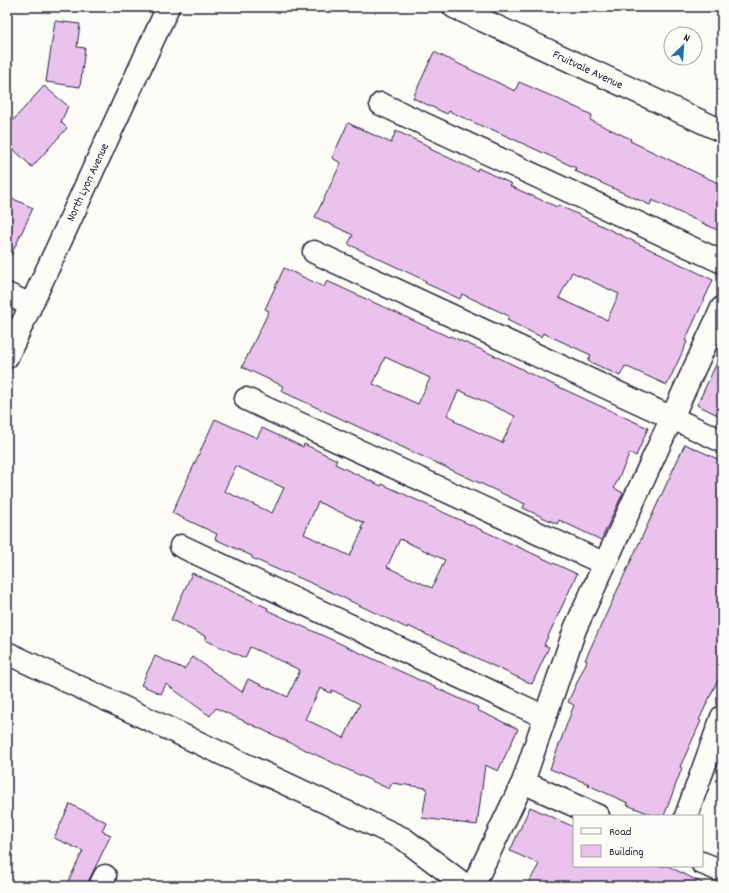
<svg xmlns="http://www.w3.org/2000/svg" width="729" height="893" font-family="Dekko,sans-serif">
	<rect width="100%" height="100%" fill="#fdfcf7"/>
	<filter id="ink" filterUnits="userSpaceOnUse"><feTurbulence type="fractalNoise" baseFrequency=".025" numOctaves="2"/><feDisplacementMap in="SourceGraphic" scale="8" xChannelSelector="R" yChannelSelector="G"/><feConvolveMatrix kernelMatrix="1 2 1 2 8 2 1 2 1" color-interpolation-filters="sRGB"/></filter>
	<g filter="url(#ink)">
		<path fill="#eac3ed" stroke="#22223b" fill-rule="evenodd" d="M55 21 80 24 77 47 85 48 80 87 46 82Z
			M434 52 515 91 519 82 558 99 592 115 590 120 631 139 630 141 722 185V232L652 200 650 205 575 171 576 168 489 128 488 129 449 111 447 114 413 98Z
			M44 86 68 106 61 122 67 128 32 167 7 143V127Z
			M348 123 391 143 396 131 431 147 430 149 477 171 478 168 512 184 510 186 557 207 558 205 594 222 713 280 685 341 687 342 667 385 625 366 620 376 588 361 591 355 543 333 541 337 507 320 509 316 462 294 460 299 425 283 426 281 348 244 353 235 315 217 341 163 332 158ZM572 272 619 294 607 320 559 298Z
			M7 196 33 208 7 264Z
			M284 268 324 287 327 281 449 337 450 336 491 354 524 370V371L648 428 636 456 630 453 614 488 623 493 601 540 559 520 557 524 523 508 525 504 281 391 283 386 242 367 269 311 265 309ZM385 357 430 378 418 404 373 384ZM459 390 515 416 502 443 454 421 455 419 447 415Z
			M722 352V417L697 405Z
			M215 419 257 438 262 428 303 447 304 444 337 460 335 464 381 486 382 484 577 574 544 645 549 647 532 684 408 626 407 628 327 590 286 572 285 573 252 558V556L215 539 217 534 172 513ZM236 466 284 488 272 513 224 491ZM318 502 364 523 361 528 363 529 350 556 304 534ZM400 539 445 560 432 588 387 567Z
			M685 444 722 461V671L699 720 701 721 680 767 682 768 664 816H655L627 805 628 803 588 785 589 784 550 769 574 705 568 702 587 661 585 660Z
			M192 573 268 608 267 610 478 707 477 710 518 729 498 771 485 765 477 825 422 818 427 788 392 783 389 789 216 708 210 716 166 684 161 694 141 685 155 656 184 669 193 657 242 692 248 679 288 697 300 670 250 647 245 658 205 640 207 637 171 620ZM320 688 331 693 332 690 360 704 344 738 305 719Z
			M70 804 106 822 102 831 111 835 89 880 88 886H66L83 851 54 838Z
			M530 807 574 827V866H668L708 886H527L539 864 510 851Z"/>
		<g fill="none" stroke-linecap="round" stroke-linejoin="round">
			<defs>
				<path id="minor" d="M454 7 722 131
					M381 104 722 262
					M314 252 722 441
					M7 294 31 305
					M7 357 168 7
					M246 399 605 564
					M181 546 545 717
					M7 653 404 839 466 886
					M523 782 598 816
					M686 816 722 717
					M702 863 722 871
					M100 886 105 876
					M473 886 523 782 575 629 722 308"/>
			</defs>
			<use href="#minor" stroke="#22223b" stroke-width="25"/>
			<use href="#minor" stroke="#fdfcf7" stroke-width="22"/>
		</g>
	</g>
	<g text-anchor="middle" stroke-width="3" stroke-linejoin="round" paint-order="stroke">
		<g font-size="12" fill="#22223b" stroke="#fdfcf7">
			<text transform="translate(588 69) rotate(25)" y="4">Fruitvale Avenue</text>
			<text transform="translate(87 182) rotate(-65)" y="4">North Lyon Avenue</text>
		</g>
	</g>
	<rect width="729" height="893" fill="none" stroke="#fdfcf7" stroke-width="24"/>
	<rect x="12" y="12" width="705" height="869" fill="none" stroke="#22223b" stroke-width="1.5" filter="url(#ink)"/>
	<rect x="573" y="815" width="130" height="52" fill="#fdfcf7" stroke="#a5a5ac"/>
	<rect x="581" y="828" width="20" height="6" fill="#fdfcf7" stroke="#a5a5ac"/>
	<text x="609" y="835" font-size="12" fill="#22223b">Road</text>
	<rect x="581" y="845" width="20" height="12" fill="#eac3ed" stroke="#a5a5ac"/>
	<text x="609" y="855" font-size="12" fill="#22223b">Building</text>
	<g transform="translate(683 46) rotate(25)"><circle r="19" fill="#fdfcf7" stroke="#a5a5ac"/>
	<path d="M0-3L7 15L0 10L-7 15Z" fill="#1f6fb2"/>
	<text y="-6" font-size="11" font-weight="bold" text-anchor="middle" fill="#22223b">N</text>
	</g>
</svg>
